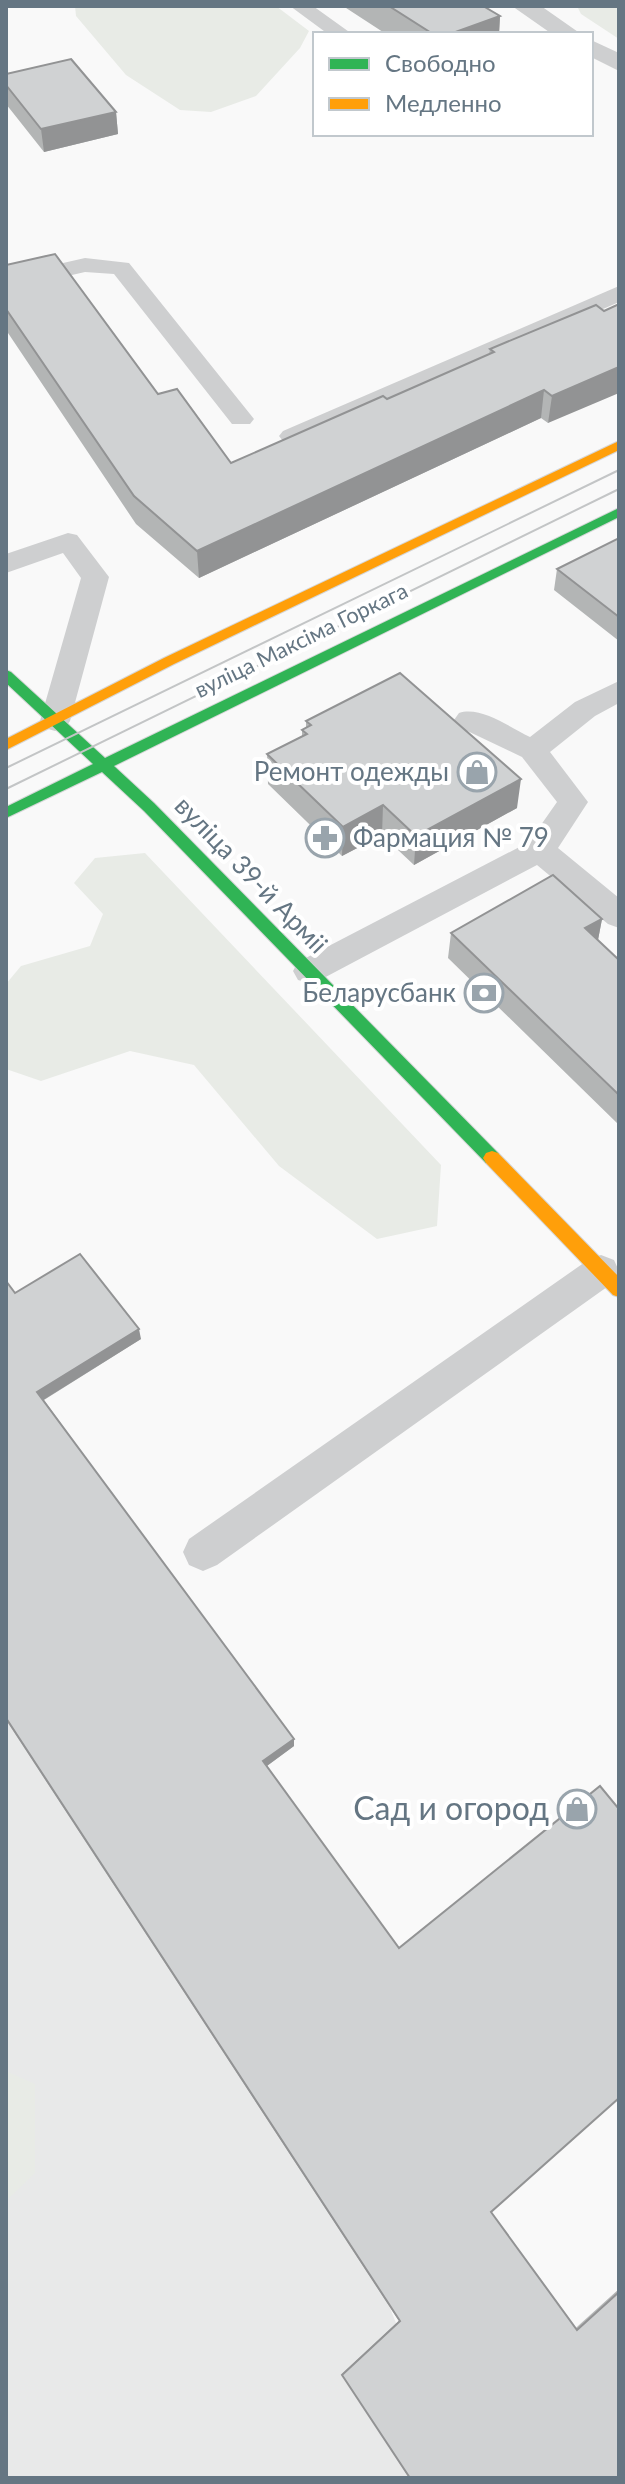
<svg xmlns="http://www.w3.org/2000/svg" width="625" height="2484" font-family="Lato,sans-serif">
	<rect width="100%" height="100%" fill="#f9f9f9"/>
	<path fill="#e8e9e9" d="M6 1720 388 2303 396 2323 573 2330 619 2289V2478H6Z"/>
	<path fill="#e8ebe6" d="M75 6H276L309 31 300 48 256 96 211 112 180 110 126 75 76 16Z
		M577 6H619V39L581 14Z
		M145 853 441 1165 437 1226 377 1239 279 1166 194 1065 130 1051 41 1081 6 1069V984L21 966 90 946 103 914 74 883 95 858Z
		M6 2071 35 2084V2173L6 2201Z"/>
	<g fill="none" stroke-linecap="round" stroke-linejoin="round">
		<defs>
			<path id="fast" d="M619 508V517L114 766 154 803 498 1153 501 1158 498 1163H486L144 811 102 772 6 818V807L93 764 6 683V670L11 672 105 758Z"/>
			<path id="slow" d="M619 441V450L174 664 6 750V739L164 658Z
				M492 1151 498 1153 619 1277V1297L613 1295 486 1163 483 1158 486 1153Z"/>
		</defs>
		<use href="#fast" stroke="#d5d6d7" stroke-width="2"/>
		<use href="#slow" stroke="#d5d6d7" stroke-width="2"/>
		<path fill="#cecfd0" fill-rule="evenodd" d="M290 6H313L352 34H328Z
			M85 258 129 263 250 414 254 419 250 424H232L114 274 85 272 6 290V276Z
			M619 286V302L301 441H283L279 436 283 431Z
			M68 533 77 535 109 577 70 721 65 728 55 731 45 728 40 721 81 578 63 553 6 573V554Z
			M619 681V703L595 716 550 752 588 802 558 848 619 898V928L608 924 537 865 320 980 309 983 298 980 293 971 298 962 529 842 557 802 522 757 459 727 454 720 459 713C481 706 509 727 530 737L575 702Z
			M601 1255 614 1260 619 1271 614 1282 217 1565 203 1571 189 1565 183 1552 189 1539 588 1260Z"/>
		<path fill="#cecfd0" fill-rule="evenodd" d="M512 6H541L581 34H552Z
			M591 40 619 53V71L591 57Z"/>
		<use href="#fast" fill="#30b455" fill-rule="evenodd"/>
		<use href="#slow" fill="#ff9f0a" fill-rule="evenodd"/>
		<path stroke="#c3c5c6" stroke-width="2" d="M6 768 619 470
			M6 789 619 489"/>
	</g>
	<path fill="#b3b5b5" d="M343 6H483L500 16 499 34H386Z
		M6 74 116 112 118 134 44 152 6 104Z
		M6 265 158 394 231 463 387 399 489 354 490 349 596 305 548 423 541 418 199 578 136 524 6 330Z
		M619 538V641L554 590 557 569Z
		M306 721 517 808 414 865 382 835 342 856 268 784 267 754 302 736V730L306 727Z
		M602 919 598 940 619 960V1125L448 958 451 933Z
		M6 1281 15 1293 141 1339 44 1400 294 1746 267 1766 491 2212 576 2328 619 2289V2478H406L408 2476 342 2374 399 2321 6 1720Z"/>
	<path fill="#929394" d="M500 16 499 34H450Z
		M116 112 118 134 44 152 41 129Z
		M619 367V393L548 423 552 396Z
		M544 390 541 418 199 578 197 551Z
		M521 779 517 808 414 865 416 836Z
		M383 805 382 835 342 856 343 827Z
		M602 919 597 945 585 928Z
		M139 1329 141 1339 40 1402 37 1392Z
		M294 1739V1746L264 1768 263 1761Z"/>
	<path fill="#d0d2d3" stroke="#929394" stroke-width="2" d="M389 6H483L500 16 450 34H433Z
		M71 59 116 112 41 129 6 85V74Z
		M55 254 158 394 177 389 231 463 383 396 387 399 494 352 490 349 596 305 604 311 619 304V367L552 396 544 390 197 551 134 496 6 309V265Z
		M619 538V617L557 569Z
		M400 673 521 779 416 836 383 805 343 827 267 754 307 734 302 730 311 725 306 721Z
		M553 875 602 919 585 928 619 960V1095L451 933Z
		M80 1254 139 1329 37 1392 294 1739 263 1761 399 1948 600 1786 619 1809V2098L491 2212 577 2330 619 2292V2478H410L342 2375 400 2321 6 1718V1281L15 1293Z"/>
	<defs>
		<symbol id="shop-ring" viewBox="-11 -11 22 22"><circle r="9.5" fill="#fff" stroke="#99a4ac" stroke-width="1.5"/><path d="M-5-2.5h2.3a2.7 3.5 0 0 1 5.4 0H5L5.5 6h-11ZM-1.5-2.5h3a1.5 2.3 0 0 0-3 0Z" fill="#99a4ac"/></symbol>
		<symbol id="pharmacy-ring" viewBox="-11 -11 22 22"><circle r="9.5" fill="#fff" stroke="#99a4ac" stroke-width="1.5"/><path d="M-2-6h4v4h4v4h-4v4h-4v-4h-4v-4h4Z" fill="#99a4ac"/></symbol>
		<symbol id="bank-ring" viewBox="-11 -11 22 22"><circle r="9.5" fill="#fff" stroke="#99a4ac" stroke-width="1.5"/><path d="M-6-4H6V4H-6ZM0-2.3a2.3 2.3 0 1 0 0 4.6a2.3 2.3 0 1 0 0-4.6Z" fill="#99a4ac"/></symbol>
	</defs>
	<g fill-rule="evenodd">
		<use href="#shop-ring" x="455" y="750" width="44" height="44"/>
		<use href="#pharmacy-ring" x="303" y="816" width="44" height="44"/>
		<use href="#bank-ring" x="462" y="971" width="44" height="44"/>
		<use href="#shop-ring" x="555" y="1787" width="44" height="44"/>
	</g>
	<g text-anchor="middle" stroke-width="8" stroke-linejoin="round" paint-order="stroke">
		<g font-size="22" fill="#657683" stroke="#fff">
			<text transform="translate(301 640) rotate(-26)" y="8">вуліца Максіма Горкага</text>
		</g>
		<g font-size="26" fill="#657683" stroke="#fff" text-anchor="end">
			<text x="449" y="781">Ремонт одежды</text>
			<text x="353" y="847" text-anchor="start">Фармация № 79</text>
			<text x="456" y="1002">Беларусбанк</text>
		</g>
		<g font-size="26" fill="#657683" stroke="#fff">
			<text transform="translate(251 875) rotate(46)" y="9">вуліца 39-й Арміі</text>
		</g>
		<g font-size="32" fill="#657683" stroke="#fff" text-anchor="end">
			<text x="549" y="1820">Сад и огород</text>
		</g>
	</g>
	<rect width="625" height="2484" fill="none" stroke="#657683" stroke-width="16"/>
	<rect x="313" y="32" width="280" height="104" fill="#ffffff" stroke="#c1c8cd" stroke-width="2"/>
	<rect x="329" y="58" width="40" height="12" fill="#30b455" stroke="#c1c8cd" stroke-width="2"/>
	<text x="385" y="72" font-size="24" fill="#657683">Свободно</text>
	<rect x="329" y="98" width="40" height="12" fill="#ff9f0a" stroke="#c1c8cd" stroke-width="2"/>
	<text x="385" y="112" font-size="24" fill="#657683">Медленно</text>
</svg>
